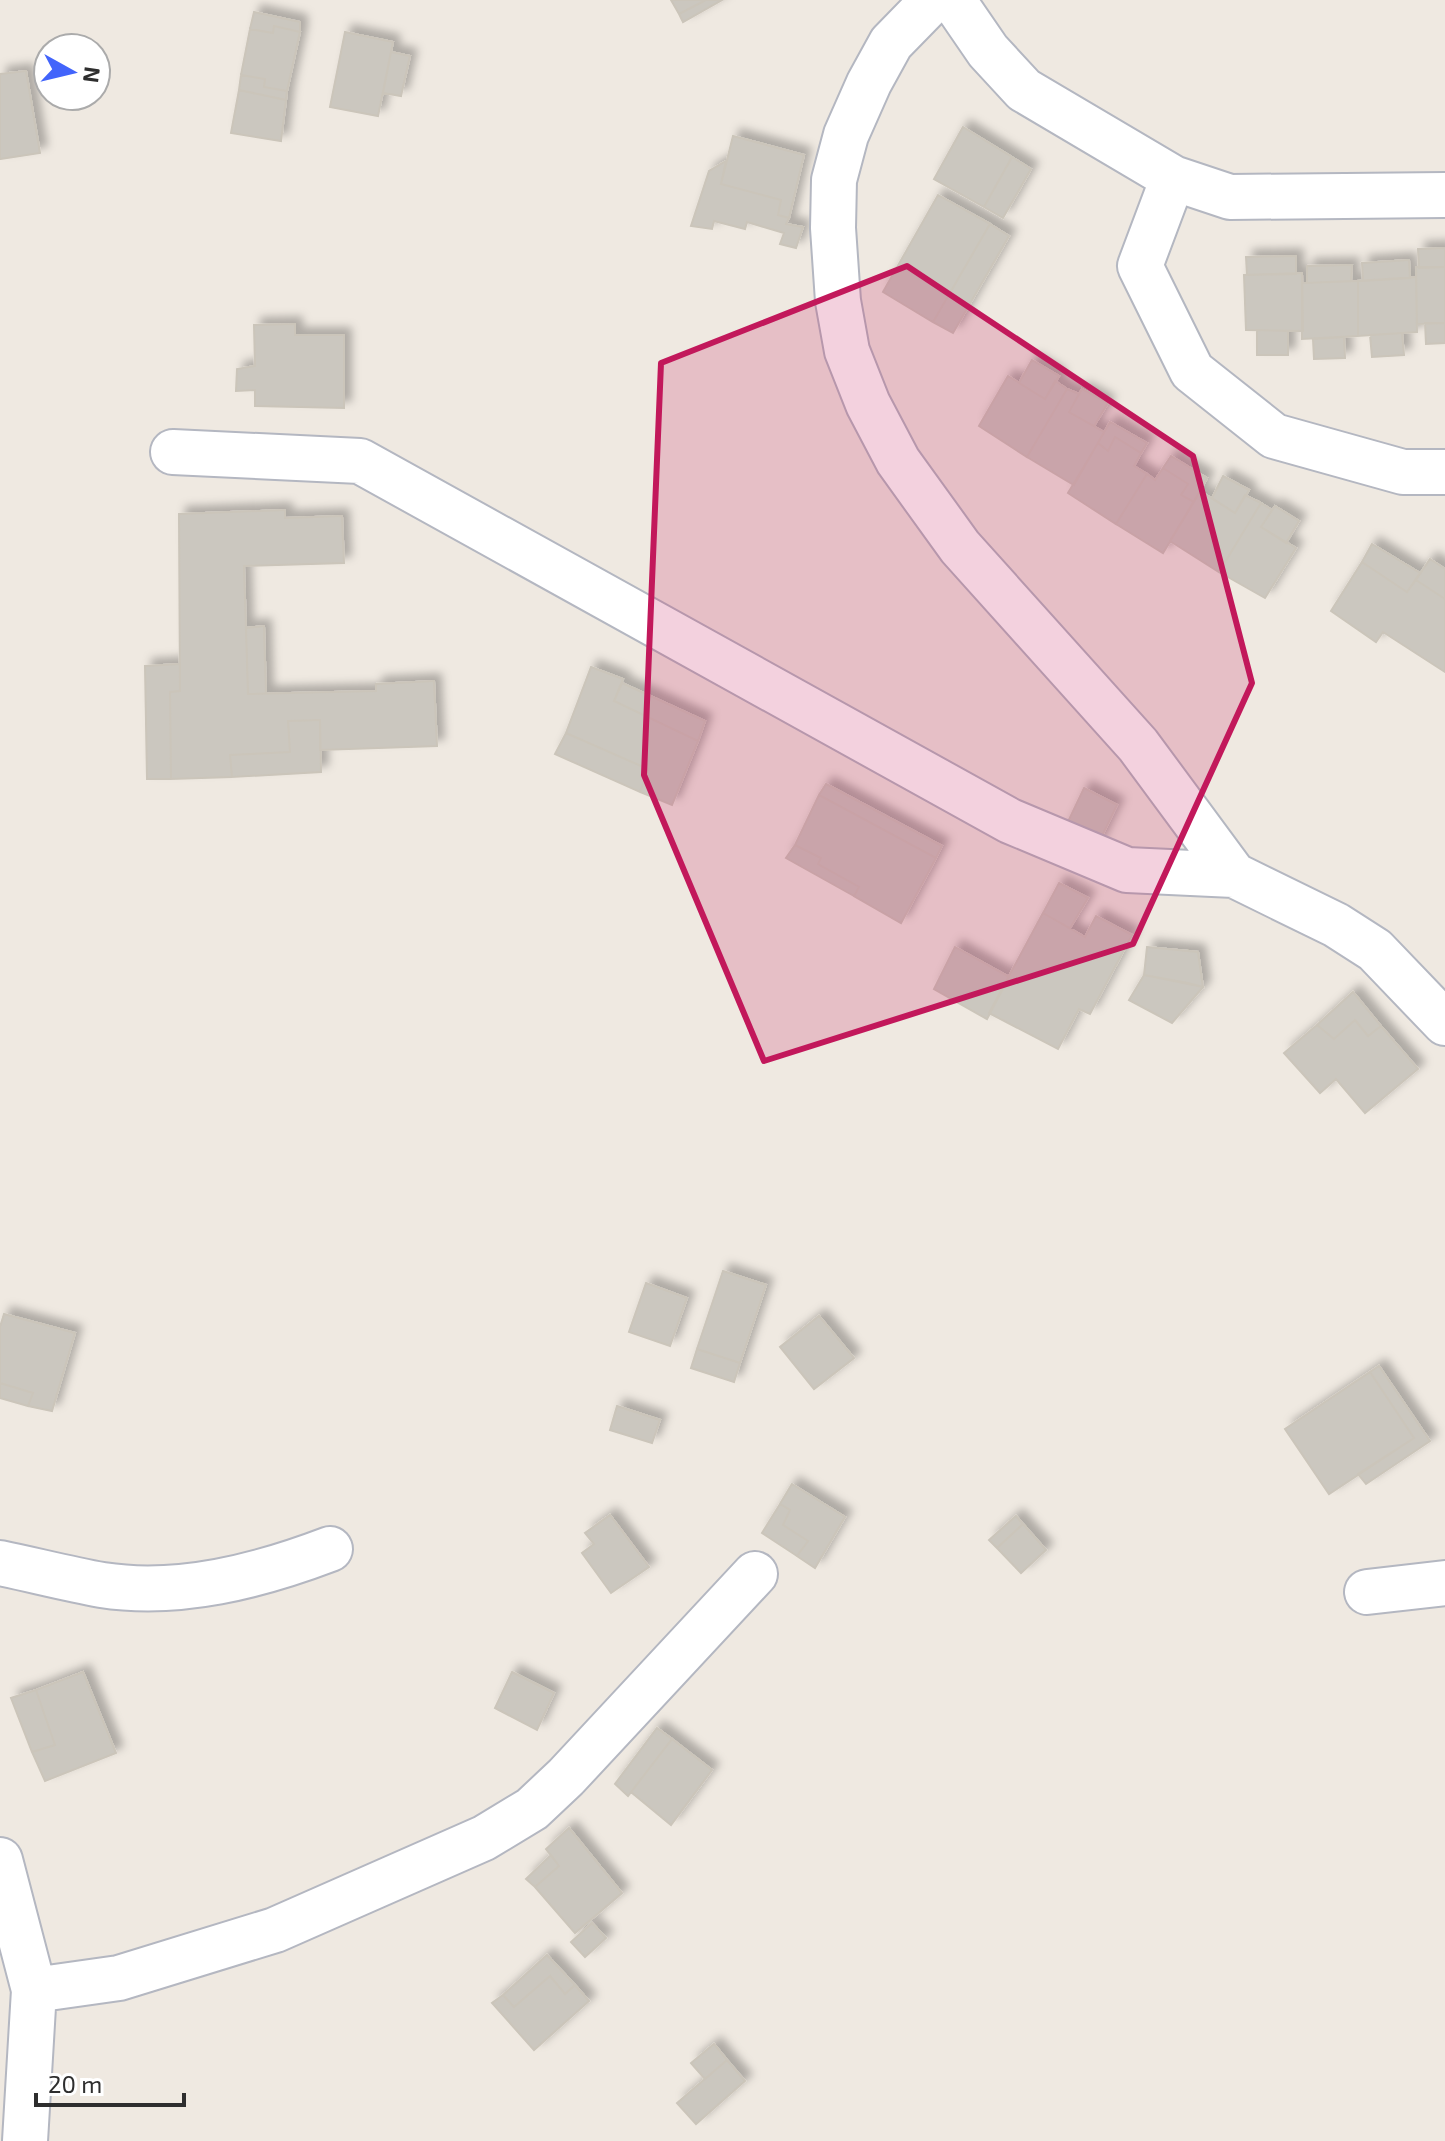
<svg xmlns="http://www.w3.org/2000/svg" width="1445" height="2141" font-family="'Exo 2',sans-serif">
	<defs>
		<filter id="shadow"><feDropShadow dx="7" dy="-7" stdDeviation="4" flood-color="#0004"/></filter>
	</defs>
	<rect width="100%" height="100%" fill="#efe9e1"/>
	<path fill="#cbc7bf" stroke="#cbc5ba" stroke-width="2" filter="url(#shadow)" d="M671 0H706L679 14Z
		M706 0H722L683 22 679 14Z
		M254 12 300 22V32L274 26 273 33 250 29Z
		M274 26 300 32 287 91 264 87 265 79 241 75 250 29 273 33Z
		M345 32 393 42 378 116 330 107Z
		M391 52 410 56 401 96 383 93Z
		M26 71 40 153 0 159V74Z
		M241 75 265 79 264 87 287 91 286 100 239 90Z
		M239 90 286 100 281 141 231 133Z
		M963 127 1012 157 984 207 934 179Z
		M733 136 804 155 789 218 778 215 781 200 721 184Z
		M1012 157 1031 169 1003 218 984 207Z
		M726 161 721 184 781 200 778 215 789 218 786 224 803 227 796 248 780 244 784 233 747 222 745 229 714 221 712 229 691 226 709 171Z
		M938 195 990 224 933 322 883 292Z
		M990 224 1009 236 953 333 933 322Z
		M1445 248V267L1419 268 1418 249Z
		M1296 256V274L1247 275 1246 257Z
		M1409 260 1410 278 1363 281 1362 263Z
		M1352 265 1351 281 1307 283V266Z
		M1416 267H1445V323L1417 324Z
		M1302 273 1303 331 1246 330 1244 275Z
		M1416 277 1417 332 1358 336V281Z
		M1358 281V336L1302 339V283Z
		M1425 323H1445V343L1426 344Z
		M295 324V335H344V408L255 406V390L236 391 237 369 255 366 254 325Z
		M1257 330 1288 331V355H1257Z
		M1402 333 1404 355 1372 357 1370 335Z
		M1344 337 1345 358 1314 359 1313 339Z
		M1032 360 1059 376 1045 399 1019 383Z
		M1008 376 1045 399 1055 381 1067 389 1027 457 979 426Z
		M1067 389 1079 394 1069 412 1104 432 1074 485 1027 457Z
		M1082 389 1108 403 1094 426 1069 412Z
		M1110 422 1147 443 1141 453 1115 437 1108 451 1098 443Z
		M1115 437 1141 453 1134 466 1147 474 1116 524 1068 493 1098 443 1108 451Z
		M1171 456 1207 478 1194 502 1181 495 1188 484 1163 468Z
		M1163 468 1188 484 1181 495 1194 502 1163 553 1116 524 1147 474 1155 480Z
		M1223 476 1249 490 1235 513 1212 498Z
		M1200 491 1235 513 1245 495 1261 503 1219 572 1170 541Z
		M1261 503 1272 510 1261 527 1296 548 1265 598 1219 572Z
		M1275 506 1299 521 1286 543 1261 527Z
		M285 510V518L342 516 344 563 244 566 248 694 376 691V684L434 681 437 746 320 750V720L288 721 290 752 230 755 232 777 171 779 170 692 180 691 179 514Z
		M1372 544 1420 573 1407 592 1362 562Z
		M1430 559 1445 569V599L1416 580Z
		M1362 562 1407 592 1416 580 1445 599V672L1383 632 1376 642 1331 611Z
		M264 626 266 694H248L246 628Z
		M180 664V691L170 692 171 779H147L145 666Z
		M591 667 623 679 614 701 698 741 672 805 640 792 648 769 566 733Z
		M622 683 705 721 698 741 614 701Z
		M320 720 321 772 232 777 230 755 290 752 288 721Z
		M566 733 648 769 640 792 555 754Z
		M826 784 942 846 936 858 819 795Z
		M1084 788 1117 805 1097 846 1064 830Z
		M819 795 936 858 901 923 854 896 859 887 818 864 821 858 795 845Z
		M795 845 821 858 818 864 859 887 854 896 786 858Z
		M1059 883 1088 898 1070 928 1043 913Z
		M1043 913 1085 937 1096 916 1132 935 1090 1014 1079 1009 1058 1049 989 1013Z
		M955 947 1009 977 987 1019 934 989Z
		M1147 947 1198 952 1203 987 1144 975Z
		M1144 975 1188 983 1203 987 1172 1023 1129 1000Z
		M1353 992 1381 1026 1368 1036 1355 1020 1334 1039 1317 1025Z
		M1355 1020 1368 1036 1381 1026 1418 1069 1365 1113 1336 1079 1320 1093 1284 1053 1317 1025 1334 1039Z
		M723 1271 766 1285 740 1363 697 1349Z
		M646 1283 687 1298 670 1346 629 1332Z
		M4 1314 75 1333 52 1411 28 1406 33 1393 0 1383V1327Z
		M819 1316 854 1358 814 1389 780 1347Z
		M697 1349 740 1363 734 1382 691 1368Z
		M1379 1366 1430 1441 1366 1484 1358 1474 1414 1438 1370 1372Z
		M1370 1372 1414 1438 1329 1494 1285 1429Z
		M0 1383 33 1393 28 1406 0 1398Z
		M617 1406 660 1420 652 1443 610 1430Z
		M792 1484 845 1517 815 1568 797 1556 808 1541 783 1525 790 1510 780 1504Z
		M780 1504 790 1510 783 1525 808 1541 797 1556 762 1533Z
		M610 1515 649 1567 611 1593 582 1553 594 1544 585 1533Z
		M1016 1516 1023 1524 997 1548 989 1540Z
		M1023 1524 1046 1550 1021 1573 997 1548Z
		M83 1672 116 1753 45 1781 32 1752 55 1745 36 1690Z
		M512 1672 554 1693 537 1730 495 1708Z
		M36 1690 55 1745 32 1752 11 1698Z
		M657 1728 672 1739 628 1796 615 1784Z
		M672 1739 712 1770 671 1825 631 1792Z
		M569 1828 622 1893 575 1933 535 1887 559 1866 546 1849Z
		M551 1855 559 1866 535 1887 526 1879Z
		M592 1923 606 1938 585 1957 571 1942Z
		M547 1955 575 1985 565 1994 550 1976 514 2007 503 1995Z
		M550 1976 565 1994 575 1985 589 2001 534 2050 492 2003 503 1995 514 2007Z
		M714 2044 727 2060 705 2079 691 2063Z
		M727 2060 745 2081 696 2124 677 2103Z"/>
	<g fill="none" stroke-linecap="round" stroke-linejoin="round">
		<defs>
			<path id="minor" d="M933 0 891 43 869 83 846 135 834 180 833 228 838 301 847 351 868 404 898 461 960 547 1138 745 1234 875 1336 925 1375 950 1445 1023
				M953 0 988 51 1024 90 1173 178 1230 197 1445 195
				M1173 178 1140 266 1192 371 1274 436 1403 472H1445
				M173 452 360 461 1010 821 1127 870 1234 875
				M0 1563C34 1570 68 1579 102 1585 179 1597 259 1576 330 1549
				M1367 1592 1445 1583
				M0 1860 34 1990 119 1978 275 1930 484 1838 532 1809 566 1777 755 1574
				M25 2141 34 1990"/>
		</defs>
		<use href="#minor" stroke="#b4b7c1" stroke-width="48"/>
		<use href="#minor" stroke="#fff" stroke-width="44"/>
	</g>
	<path fill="#c2185b" fill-opacity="0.2" stroke="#c2185b" stroke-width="6" stroke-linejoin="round" d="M907 266 1193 456 1252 683 1133 944 764 1061 644 775 661 363Z"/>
	<g transform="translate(72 72) rotate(98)"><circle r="38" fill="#ffffff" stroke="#ababab" stroke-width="2"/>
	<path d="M0-6L14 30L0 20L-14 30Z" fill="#4264fb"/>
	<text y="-12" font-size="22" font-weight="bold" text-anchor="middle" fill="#2e2e2e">N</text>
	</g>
	<path d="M36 2093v12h148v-12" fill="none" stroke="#2e2e2e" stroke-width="4"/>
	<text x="48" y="2093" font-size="24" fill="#2e2e2e" stroke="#ffffff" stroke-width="6" paint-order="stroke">20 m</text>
</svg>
